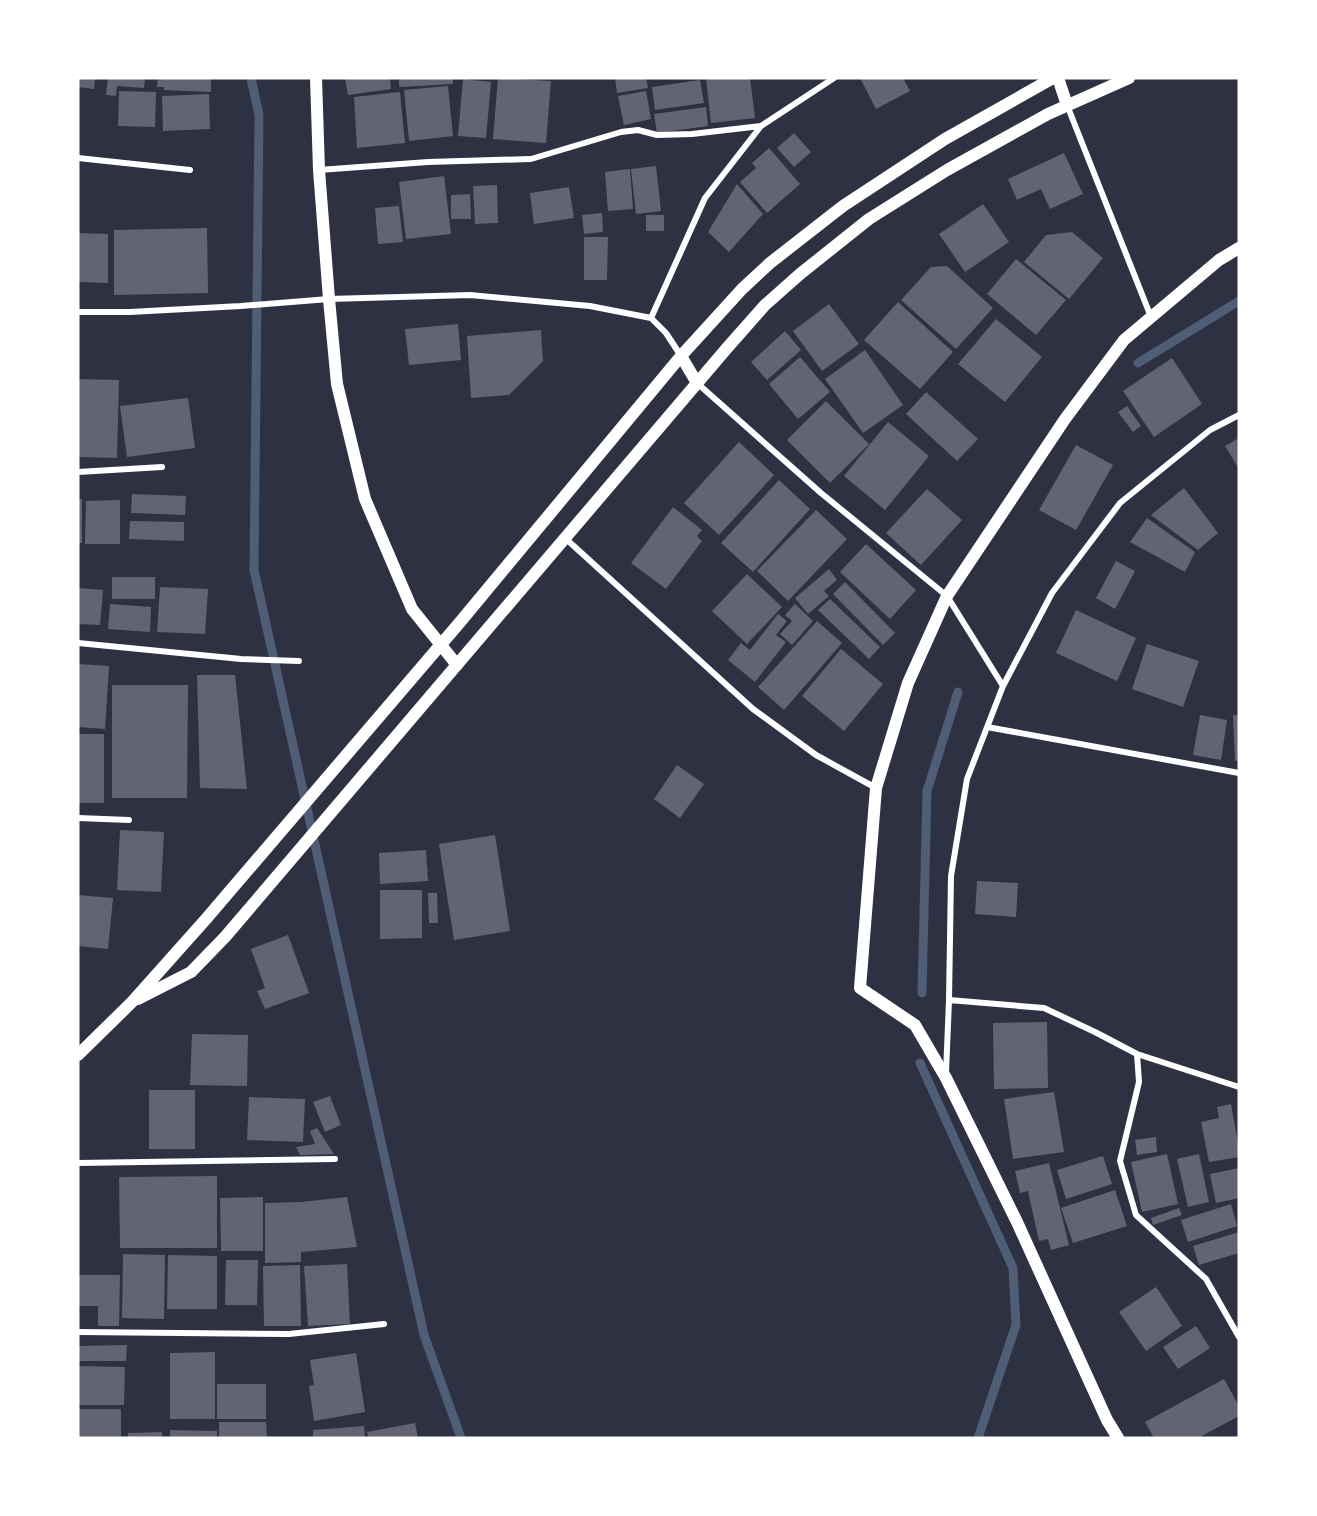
<svg xmlns="http://www.w3.org/2000/svg" width="1317" height="1516" font-family="Lato,sans-serif">
	<rect width="100%" height="100%" fill="#2d3142"/>
	<g fill="none" stroke-linecap="round" stroke-linejoin="round">
		<path stroke="#4f5d75" stroke-width="9" d="M251 78 259 115 254 570 424 1335 461 1438
			M1138 363 1239 301
			M922 993 927 791 958 692
			M920 1063 1013 1268 1016 1325 978 1438"/>
	</g>
	<path fill="#626471" d="M78 78H95L94 89 78 87Z
		M108 78H145L144 88 117 86 116 96 106 95Z
		M158 78H211V92L164 90V87H157Z
		M345 78H390L391 89 348 95Z
		M399 78H453V84L399 87Z
		M498 78 551 81 546 143 493 139Z
		M615 78H646L648 88 617 93Z
		M706 78H750L755 118 711 123Z
		M860 78H903L910 91 876 109Z
		M463 79 491 82 486 138 458 136Z
		M700 80 704 103 655 110 652 87Z
		M448 86 453 136 409 141 404 90Z
		M119 91 156 92 155 127 118 126Z
		M646 91 651 119 624 125 618 96Z
		M400 92 405 143 357 148 354 97Z
		M209 94 210 129 163 131 162 96Z
		M706 107 708 126 657 133 654 114Z
		M794 133 811 152 794 167 777 148Z
		M769 148 800 184 767 213 740 182 756 168 752 163Z
		M1064 153 1083 194 1050 209 1041 189 1017 200 1008 179Z
		M656 166 661 211 636 214 631 169Z
		M630 169 633 209 608 211 605 172Z
		M444 176 451 234 406 239 399 182Z
		M737 184 763 214 729 252 708 232Z
		M497 185 498 223 475 224 473 186Z
		M569 187 574 218 534 224 530 193Z
		M470 194 471 219H451V195Z
		M983 204 1009 242 965 272 939 234Z
		M399 206 403 242 378 244 375 208Z
		M602 213 603 232 584 234 582 215Z
		M646 215H664V231H646Z
		M207 228 208 293 114 295V230Z
		M1072 232 1103 258 1069 299 1024 262 1046 235Z
		M78 233 108 234V283L78 282Z
		M584 237H608L607 280H584Z
		M1016 259 1066 300 1036 335 987 294Z
		M947 266 993 308 956 349 901 300 931 267Z
		M898 302 953 352 920 389 864 340Z
		M829 304 859 344 822 371 793 331Z
		M996 319 1042 357 1005 402 958 364Z
		M458 324 461 360 409 365 405 329Z
		M541 330 543 361 509 395 471 398 467 336Z
		M785 331 801 350 767 380 751 362Z
		M865 350 903 405 863 433 825 379Z
		M800 357 830 392 798 419 769 384Z
		M1172 358 1202 404 1154 437 1123 391Z
		M78 379 119 380 117 458 78 457Z
		M926 392 978 439 957 461 906 414Z
		M188 398 195 448 127 457 120 406Z
		M826 401 869 444 830 483 787 440Z
		M1127 406 1141 426 1133 432 1118 412Z
		M888 422 929 456 885 510 844 476Z
		M1239 438V469L1225 446Z
		M739 442 774 475 719 535 684 503Z
		M1076 445 1113 465 1076 530 1039 510Z
		M779 480 810 509 753 572 721 543Z
		M1184 488 1218 533 1198 550 1151 515Z
		M927 489 962 520 921 565 886 533Z
		M132 494 186 496 185 515 131 513Z
		M78 499H82V543H78Z
		M120 500V544H85L86 501Z
		M673 507 702 530 697 536 702 541 666 589 631 563Z
		M816 510 847 539 788 601 757 571Z
		M1147 518 1195 552 1185 572 1130 542Z
		M130 521 184 522V541L129 539Z
		M866 544 916 590 890 619 840 572Z
		M1116 561 1135 571 1115 609 1096 598Z
		M829 569 837 580 824 591 829 596 808 614 795 598Z
		M747 574 782 607 747 644 712 611Z
		M112 577H155V599H112Z
		M845 582 895 633 883 645 833 594Z
		M160 587 208 589 205 634 157 632Z
		M78 588 103 590 100 625 78 624Z
		M830 599 880 647 869 659 818 610Z
		M110 604 151 607 150 632 108 629Z
		M795 604 813 621 792 645 780 634 792 621 785 615Z
		M1076 610 1136 638 1117 681 1056 653Z
		M778 614 787 621 776 635 786 642 755 682 728 660 741 643 750 650Z
		M817 621 842 643 784 710 758 687Z
		M1147 644 1199 661 1183 707 1132 689Z
		M841 649 883 684 844 731 802 696Z
		M78 664 109 666 105 729 78 727Z
		M197 675H235L247 789 200 788Z
		M112 685H188L187 798H112Z
		M1200 715 1227 720 1221 760 1193 755Z
		M1233 715H1239V761H1235Z
		M78 734H104V803H78Z
		M677 765 704 784 680 818 654 799Z
		M120 830 164 832 161 892 117 890Z
		M495 835 510 931 454 940 439 844Z
		M426 850 428 881 380 884 379 853Z
		M977 881 1018 883 1016 917 975 914Z
		M380 890H422V938L380 939Z
		M428 893H437L438 923H429Z
		M78 895 113 898 108 949 78 946Z
		M288 935 309 993 265 1009 257 991 265 988 251 949Z
		M1047 1022 1048 1088 994 1089 993 1023Z
		M192 1034 248 1035 247 1086 190 1085Z
		M149 1090H195V1149H149Z
		M1054 1092 1064 1152 1013 1159 1004 1099Z
		M330 1096 341 1125 325 1132 313 1102Z
		M249 1097 305 1099 303 1142 247 1140Z
		M1231 1104 1239 1149V1157L1209 1162 1201 1122 1219 1118 1217 1107Z
		M317 1128 334 1154 300 1155 296 1147 315 1144 310 1131Z
		M1156 1137 1157 1152 1137 1155 1135 1140Z
		M1167 1154 1178 1204 1142 1212 1131 1162Z
		M1199 1154 1209 1202 1188 1207 1177 1159Z
		M1103 1156 1112 1184 1066 1199 1057 1170Z
		M1049 1163 1069 1245 1051 1250 1048 1239 1039 1241 1028 1191 1020 1193 1015 1171Z
		M1239 1168V1198L1216 1203 1210 1174Z
		M217 1176V1248H120L119 1177Z
		M1115 1190 1127 1226 1073 1243 1061 1208Z
		M263 1197V1251H221L220 1198Z
		M347 1197 357 1247 301 1252V1262L265 1263V1203L301 1202Z
		M1231 1204 1237 1226 1188 1242 1181 1220Z
		M1179 1208 1182 1215 1153 1225 1151 1218Z
		M1239 1232V1253L1199 1265 1193 1246Z
		M123 1254 165 1255 164 1319 122 1318Z
		M168 1255 217 1256V1309H167Z
		M226 1260H258L257 1305H225Z
		M347 1264 350 1324 308 1326 304 1266Z
		M300 1265 301 1326H264L263 1266Z
		M78 1275H120L119 1326H98V1306H78Z
		M1156 1287 1182 1326 1146 1351 1119 1312Z
		M1196 1326 1210 1348 1178 1369 1163 1347Z
		M127 1345 126 1361H78V1346Z
		M215 1352V1419H170V1353Z
		M356 1353 365 1412 314 1421 309 1386 314 1385 310 1360Z
		M78 1366 125 1367 124 1405H78Z
		M1224 1379 1239 1406V1416L1198 1438H1154L1145 1422Z
		M217 1384H266V1419H217Z
		M78 1409H121V1438H78Z
		M219 1422H266L267 1438H219Z
		M415 1423 418 1438H369L367 1432Z
		M364 1426 365 1438H313V1430Z
		M170 1430 217 1431V1438H170Z
		M162 1432V1438H128V1433Z"/>
	<g fill="none" stroke-linecap="round" stroke-linejoin="round">
		<path stroke="#fff" stroke-width="6" d="M1067 105 1151 317
			M78 158 190 170
			M319 170 428 162 531 159 621 132 638 130 657 135 692 134 761 126
			M78 312H130L241 306 329 299 470 295 590 306 651 318 666 333 681 356
			M651 318 705 198 761 126 834 78
			M697 383 821 493 947 596 1003 686
			M78 472 162 467
			M565 538 753 709 816 755 876 788
			M78 643 241 659 299 661
			M987 727 1239 773
			M78 818 129 820
			M949 1000 1044 1008 1095 1032 1137 1054 1239 1087
			M1137 1054 1139 1082 1120 1161 1136 1215 1206 1279 1239 1337
			M946 1073 949 1000 951 876 967 779 1003 686 1052 593 1120 503 1210 430 1239 415
			M78 1163 335 1159
			M78 1332 289 1334 384 1324"/>
		<path stroke="#fff" stroke-width="12" d="M316 78 319 170 329 299 337 384 365 499 412 609 457 665
			M1058 78 1067 105
			M681 356 697 383
			M138 999 191 972 225 937 727 348 765 305 800 274 869 219 947 170 1048 114 1129 78
			M78 1055 132 1002 206 919 461 621 681 356 742 289 770 263 843 206 945 139 1053 78
			M1118 1438 1107 1420 1017 1222 946 1078 915 1025 860 988 876 788 908 683 947 596 1065 419 1124 340 1219 260 1239 248"/>
	</g>
	<rect width="1317" height="1516" fill="none" stroke="#ffffff" stroke-width="159"/>
</svg>
